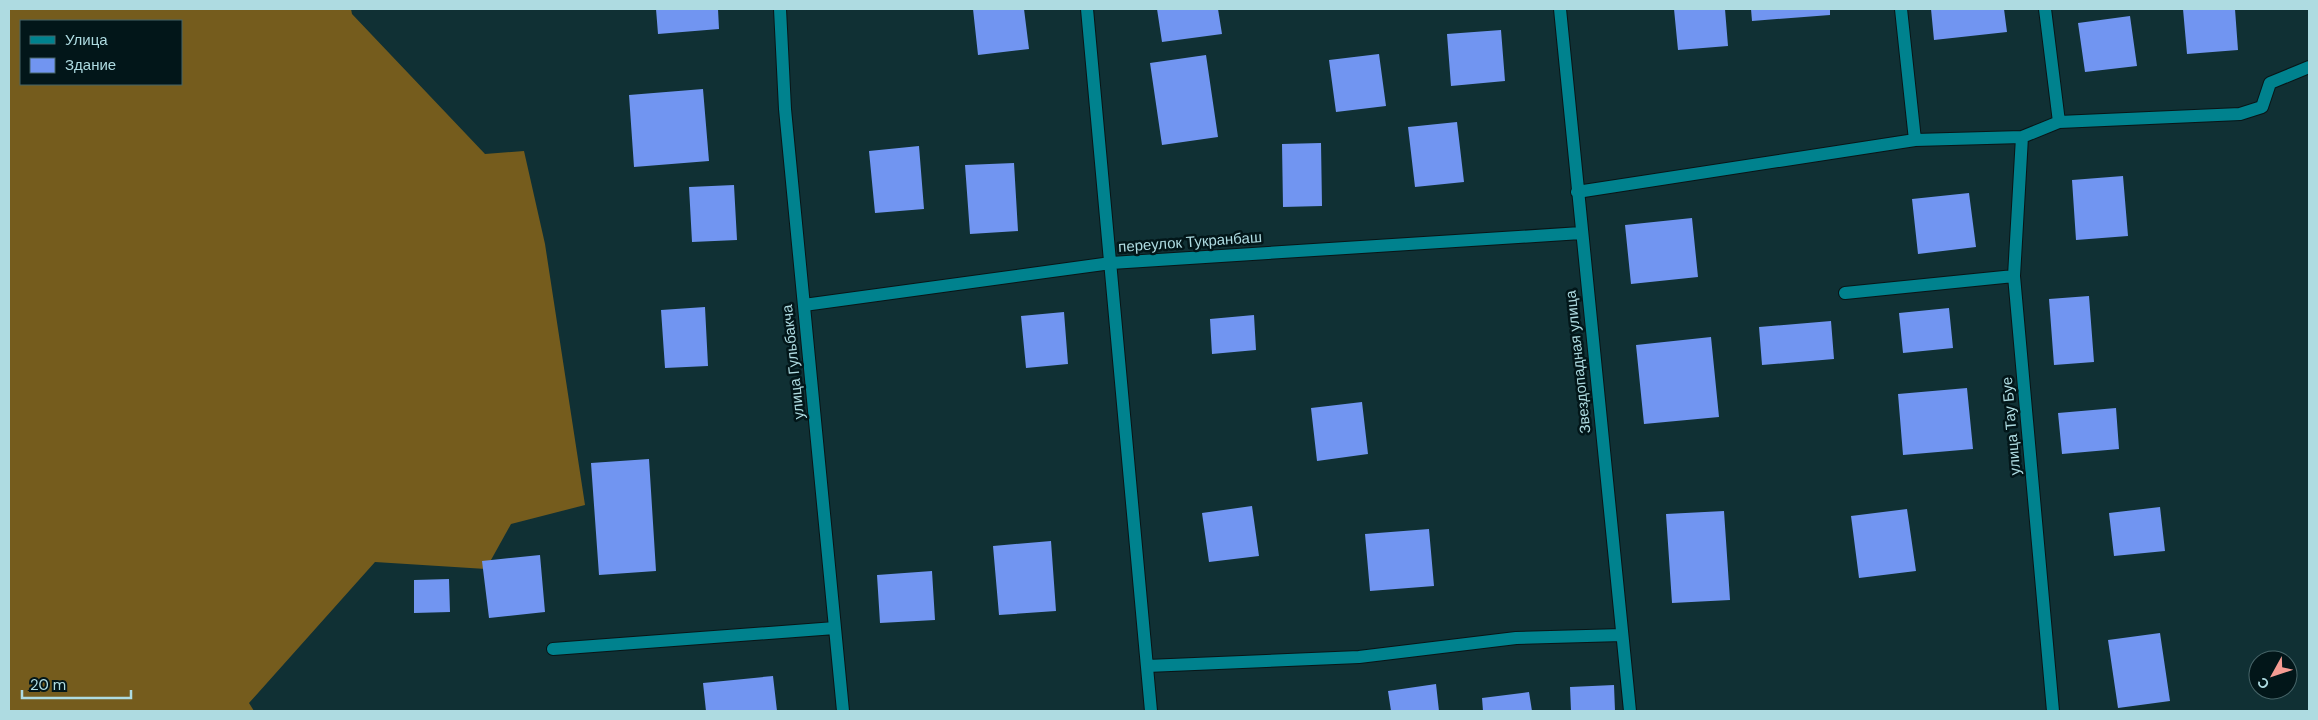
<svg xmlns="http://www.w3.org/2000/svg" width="2318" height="720" font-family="'DM Sans',sans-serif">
	<rect width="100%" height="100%" fill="#103034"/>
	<path fill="#755c1d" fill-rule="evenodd" d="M9 9H351L352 14 485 154 524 151 545 244 585 505 511 524 486 569 375 562 249 703 254 711H9ZM21 21H181V84H21Z"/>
	<path fill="#7195f1" d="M656 9H718L719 29 658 34Z
		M973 9H1024L1029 49 978 55Z
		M1157 9H1218L1222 34 1162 42Z
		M1674 9H1725L1728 46 1678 50Z
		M1751 9H1830V15L1752 21Z
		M1931 9H2004L2007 32 1934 40Z
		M2183 9H2235L2238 50 2187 54Z
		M2130 16 2137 66 2085 72 2078 23Z
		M1501 30 1505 81 1451 86 1447 34Z
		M1379 54 1386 106 1336 112 1329 60Z
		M1206 55 1218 137 1162 145 1150 63Z
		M703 89 709 161 634 167 629 95Z
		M1457 122 1464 182 1415 187 1408 127Z
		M1321 143 1322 206 1283 207 1282 144Z
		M919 146 924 209 875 213 869 151Z
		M1014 163 1018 231 970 234 965 165Z
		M2123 176 2128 236 2076 240 2072 180Z
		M734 185 737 240 692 242 689 187Z
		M1969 193 1976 247 1918 254 1912 199Z
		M1692 218 1698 277 1631 284 1625 225Z
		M2089 296 2094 362 2054 365 2049 299Z
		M705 307 708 366 665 368 661 310Z
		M1949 308 1953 348 1903 353 1899 313Z
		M1064 312 1068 364 1026 368 1021 316Z
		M1254 315 1256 350 1212 354 1210 319Z
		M1831 321 1834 359 1762 365 1759 327Z
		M1711 337 1719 417 1644 424 1636 345Z
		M1967 388 1973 449 1903 455 1898 394Z
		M1362 402 1368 454 1317 461 1311 408Z
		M2116 408 2119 449 2062 454 2058 413Z
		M649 459 656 571 599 575 591 463Z
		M1252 506 1259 556 1209 562 1202 513Z
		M2160 507 2165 551 2114 556 2109 513Z
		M1907 509 1916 571 1859 578 1851 516Z
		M1724 511 1730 600 1672 603 1666 514Z
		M1429 529 1434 586 1370 591 1365 534Z
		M1051 541 1056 611 999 615 993 546Z
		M540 555 545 612 489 618 482 561Z
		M932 571 935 620 880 623 877 575Z
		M449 579 450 612 414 613V580Z
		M2160 633 2170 701 2118 708 2108 640Z
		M773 676 777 711H706L703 683Z
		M1436 684 1439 711H1391L1388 691Z
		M1614 685 1615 711H1571L1570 687Z
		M1529 692 1532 711H1483L1482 698Z"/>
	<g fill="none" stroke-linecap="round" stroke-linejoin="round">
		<defs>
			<path id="minor" d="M780 9 785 109 843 711
				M1087 9 1151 711
				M1560 9 1630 711
				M1901 9 1915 140
				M2045 9 2059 122
				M2022 137 2014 276 2053 711
				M1577 192 1915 140 2022 137 2059 122 2240 114 2262 107 2270 83 2309 67
				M1845 293 2014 276
				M804 305 1111 263 1581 233
				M553 649 835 628
				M1147 666 1359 657 1516 638 1622 635"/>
		</defs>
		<use href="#minor" stroke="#081517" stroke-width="14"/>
		<use href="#minor" stroke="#00828e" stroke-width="12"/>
	</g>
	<g text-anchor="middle" stroke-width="5" stroke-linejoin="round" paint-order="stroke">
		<g font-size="15" fill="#aedbe1" stroke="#021619">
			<text transform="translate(1190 242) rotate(-4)" y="5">переулок Тукранбаш</text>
			<text transform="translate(793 362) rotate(-96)" y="5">улица Гульбакча</text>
			<text transform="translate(1578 362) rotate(-96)" y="5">Звездопадная улица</text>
			<text transform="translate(2011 426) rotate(-95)" y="5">улица Тау Буе</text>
		</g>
	</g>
	<rect width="2318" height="720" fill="none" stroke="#aedbe1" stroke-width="20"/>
	<rect x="20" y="20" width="162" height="65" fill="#021619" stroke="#476569"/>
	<rect x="30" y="36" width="25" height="8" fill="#00828e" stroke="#476569"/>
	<text x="65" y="45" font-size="15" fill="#aedbe1">Улица</text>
	<rect x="30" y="58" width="25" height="15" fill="#7195f1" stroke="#476569"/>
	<text x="65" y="70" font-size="15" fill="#aedbe1">Здание</text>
	<g transform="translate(2273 675) rotate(230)"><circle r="24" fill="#021619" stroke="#476569"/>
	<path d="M0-4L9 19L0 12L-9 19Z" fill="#f59c93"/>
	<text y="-8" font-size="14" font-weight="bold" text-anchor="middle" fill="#aedbe1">С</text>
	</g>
	<path d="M22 690v8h109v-8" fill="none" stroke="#aedbe1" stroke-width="2.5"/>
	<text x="30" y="690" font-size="15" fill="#aedbe1" stroke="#021619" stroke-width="4" paint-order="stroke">20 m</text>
</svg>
